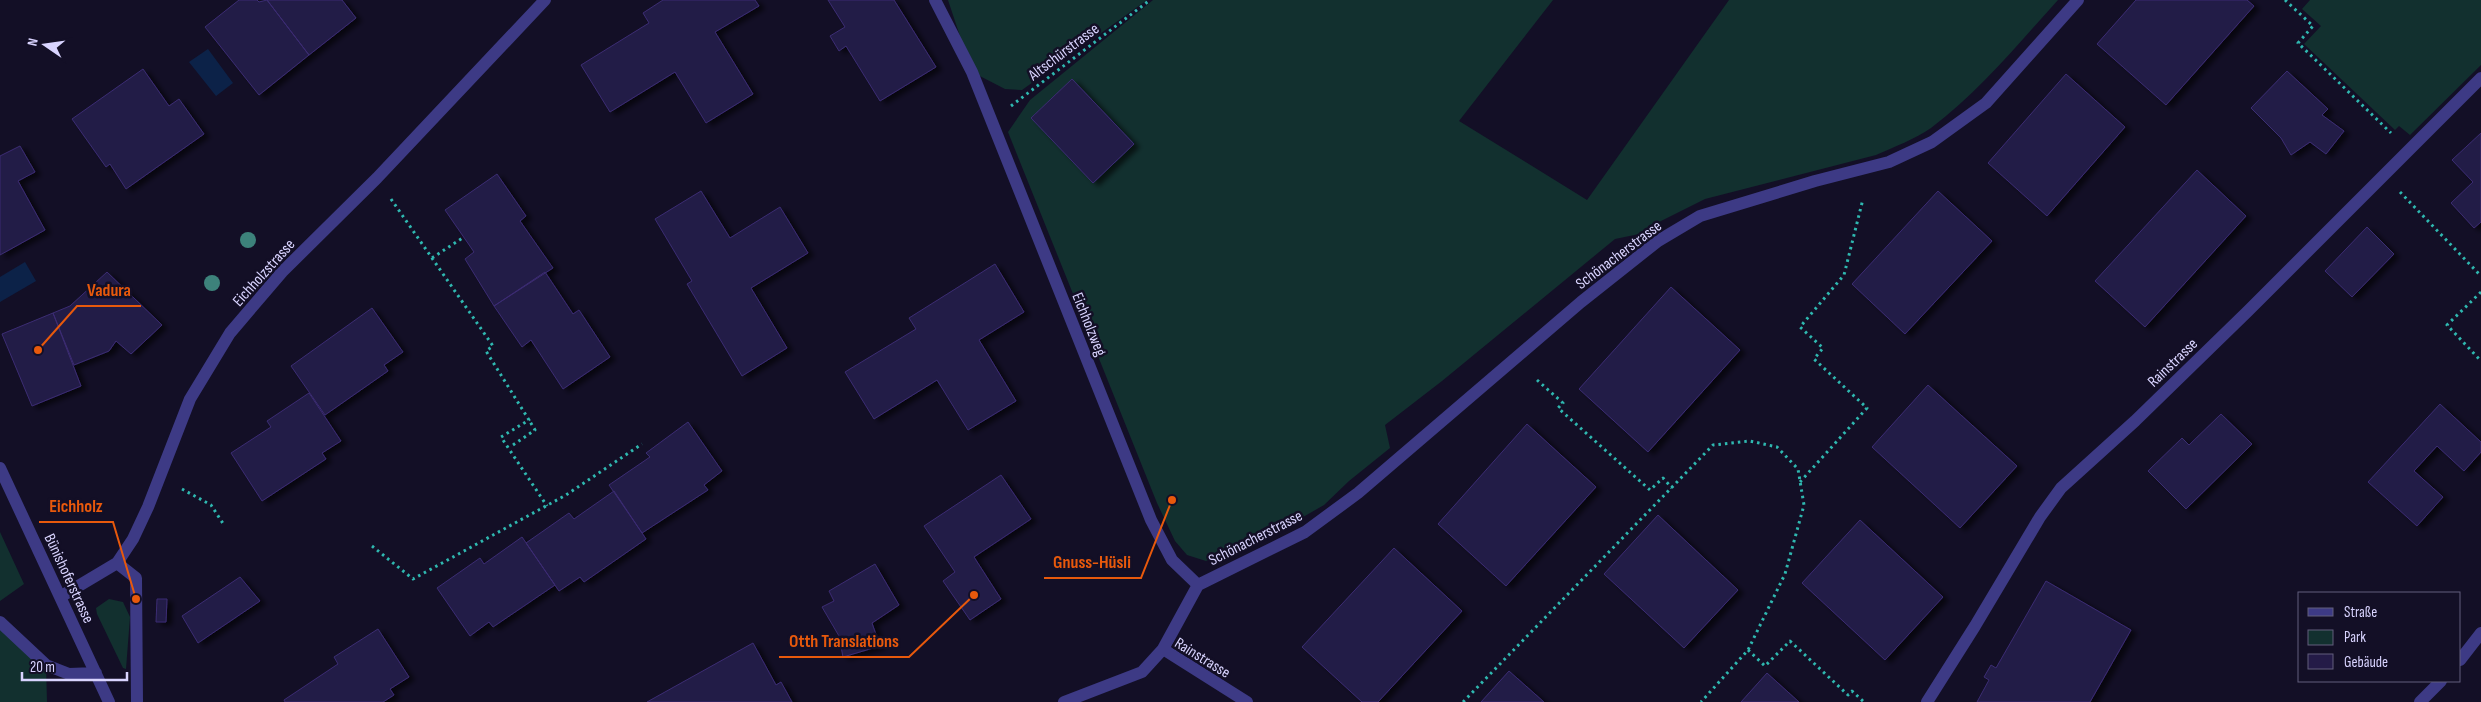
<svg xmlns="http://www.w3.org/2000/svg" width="2481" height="702" font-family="'Sofia Sans Condensed',sans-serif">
	<defs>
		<filter id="shadow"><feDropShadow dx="5.5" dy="3" stdDeviation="2.5" flood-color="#0009"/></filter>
	</defs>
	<rect width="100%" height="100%" fill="#130f26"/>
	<path fill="#12302f" d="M948 0H1147L1022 90 1005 89 972 72Z
		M1153 0H1553L1459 121 1587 200 1729 0H2058C2018 44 1979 92 1931 128 1915 139 1894 147 1876 155L1705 199 1661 221 1644 233 1615 239 1442 381 1385 425 1390 448 1349 481 1324 505 1270 536 1206 561 1187 555 1175 541 1157 503 1008 132 1030 100Z
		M2310 0H2481V65L2410 135 2399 126 2395 130 2304 44 2321 26 2302 9Z
		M0 532 24 584 0 601Z
		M109 599 123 602 130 617 126 669 123 668 97 614 96 608Z
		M0 622 46 665 47 702H0Z"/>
	<path fill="#0c2248" d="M208 49 233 83 216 96 189 62Z
		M25 262 36 281 0 302V277Z"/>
	<path fill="#241b47" stroke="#3b2d73" filter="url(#shadow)" d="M239 0H257L259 2 267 0 309 55 259 95 205 27Z
		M267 0H342L356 18 309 55Z
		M663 0H755L759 6 715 32 753 94 706 123 675 72 610 112 581 65 649 23 643 13Z
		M828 0H894L936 67 880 101 846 46 839 51 830 36 845 27Z
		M2136 0H2247L2254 6 2166 105 2097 44Z
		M143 69 169 106 179 99 204 134 126 189 110 164 106 167 72 119Z
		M2287 71 2328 109 2322 115 2344 131 2326 154 2310 142 2291 155 2281 138 2251 108Z
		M2066 74 2125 127 2047 216 1988 163Z
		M1072 79 1134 144 1093 183 1031 118Z
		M2481 133V222L2474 228 2451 203 2473 182 2452 160Z
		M20 146 35 172 18 181 45 230 0 255V156Z
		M2197 170 2246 216 2145 327 2095 281Z
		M497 174 526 216 520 221 553 268 494 306 465 259 474 252 445 210Z
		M701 191 730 238 780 207 808 253 751 288 787 348 742 376 687 284 692 281 655 219Z
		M1938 191 1992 241 1905 334 1852 284Z
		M2367 227 2394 254 2352 297 2325 271Z
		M995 264 1024 312 979 340 1016 401 968 430 937 380 874 419 845 372 916 329 909 318Z
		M107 272 162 325 131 354 116 341 109 351 74 365 53 313 70 306Z
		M545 272 573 314 579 310 610 357 563 389 531 340 522 347 494 306Z
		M1671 287 1740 350 1648 452 1579 389Z
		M372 308 403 352 384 365 388 371 325 415 291 366Z
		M53 313 81 386 32 406 2 334Z
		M1928 385 2017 466 1960 528 1872 447Z
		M309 393 341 441 322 453 326 459 262 501 231 453 271 427 267 421Z
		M2440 404 2481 442V452L2464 471 2437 446 2414 471 2443 497 2417 526 2368 482Z
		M2221 414 2252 444 2186 509 2148 471 2182 438 2189 445Z
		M688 422 722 471 704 485 708 490 642 533 609 485 650 457 646 453Z
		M1527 424 1596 487 1506 586 1438 524Z
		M1001 475 1031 519 974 557 1001 599 970 620 943 581 955 572 924 526Z
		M614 491 646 539 584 582 580 577 559 591 526 543 569 513 574 519Z
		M1658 515 1738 590 1684 648 1604 574Z
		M1860 520 1943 597 1885 660 1802 583Z
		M522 537 555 585 493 627 489 622 470 636 437 588 480 558 484 564Z
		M1394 548 1462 611 1378 702H1362L1302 647Z
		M875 564 899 605 872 623 880 646 843 657 839 636 822 607 834 601 829 591Z
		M240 577 260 601 198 643 182 616Z
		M2046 581 2131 630 2090 702H1977L1989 680 1984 677 1991 665 1996 668Z
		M157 599H167L166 622H156Z
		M378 629 409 677 390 689 394 695 383 702H285L284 700 338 664 334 657Z
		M753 643 776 685 781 682 792 702H647Z
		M1509 671 1544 702H1481Z
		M1767 673 1799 702H1741Z"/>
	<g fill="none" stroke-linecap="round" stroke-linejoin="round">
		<path stroke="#2fb8b0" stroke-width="3" stroke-dasharray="2.5 4" stroke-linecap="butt" d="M2285 0 2313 26 2298 43 2391 133
			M1011 106 1150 0
			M2400 192 2481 276
			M391 199 493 346 486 351 529 420 501 437 547 506
			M432 258 464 237
			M2481 292 2447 325 2481 361
			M1537 380 1563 403 1558 408 1650 490 1663 478 1672 488
			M513 445 535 430 529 420
			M1800 482 1867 408 1814 359 1823 348 1800 327 1844 275 1863 199
			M182 489 211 505 224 525
			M372 546 413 579 566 495 642 444
			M1748 650 1765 666 1790 641 1848 695 1852 691 1864 702
			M1463 702 1713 445 1750 441 1777 447 1798 469 1804 505 1785 574 1748 650 1701 702"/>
		<path stroke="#3d3a85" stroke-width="12" d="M935 0 972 72 1151 520 1172 560 1198 585
			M0 468 109 702
			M117 563 136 578 137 702
			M1198 585 1305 532 1358 493 1581 302 1658 241 1700 216 1815 181 1889 162 1932 142 1986 103 2078 0
			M60 597 117 563 133 539 148 507 190 399 230 333 282 272 377 178 545 0
			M0 622 46 665 69 674 96 673
			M1163 649 1247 702
			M2460 660 2481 633
			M1064 702 1142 672 1163 649 1198 585
			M1927 702 1975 626 2040 517 2061 488 2135 421 2248 311 2481 78
			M2420 702 2441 681"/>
	</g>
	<g fill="#3d827b">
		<circle cx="248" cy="240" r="8"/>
		<circle cx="212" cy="283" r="8"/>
	</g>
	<g text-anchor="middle" stroke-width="5" stroke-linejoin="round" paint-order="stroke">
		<g font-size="16" fill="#d9d4ff" stroke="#130f26">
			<text transform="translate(1063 51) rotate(-37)" y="6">Altschürstrasse</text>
			<text transform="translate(1618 254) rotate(-37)" y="6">Schönacherstrasse</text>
			<text transform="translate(263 272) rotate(-48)" y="6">Eichholzstrasse</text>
			<text transform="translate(1090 324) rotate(68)" y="6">Eichholzweg</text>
			<text transform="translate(2172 362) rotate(-44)" y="6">Rainstrasse</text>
			<text transform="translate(1255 537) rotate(-27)" y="6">Schönacherstrasse</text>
			<text transform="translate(70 578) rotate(65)" y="6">Bünishoferstrasse</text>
			<text transform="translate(1203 657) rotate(32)" y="6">Rainstrasse</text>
		</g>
	</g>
	<path fill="none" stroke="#e8590c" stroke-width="2" d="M38 350L77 306H141M136 599L113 522H39M1172 500L1141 578H1044M974 595L909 657H779"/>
	<g fill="#e8590c" stroke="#130f26" stroke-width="2">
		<circle cx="38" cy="350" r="5"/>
		<circle cx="136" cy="599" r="5"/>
		<circle cx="1172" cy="500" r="5"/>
		<circle cx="974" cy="595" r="5"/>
	</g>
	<g font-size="18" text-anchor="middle" font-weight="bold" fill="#e8590c" stroke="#130f26" stroke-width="5" stroke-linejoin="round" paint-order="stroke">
		<text x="109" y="296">Vadura</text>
		<text x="76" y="512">Eichholz</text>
		<text x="1092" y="568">Gnuss-Hüsli</text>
		<text x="844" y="647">Otth Translations</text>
	</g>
	<rect x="2298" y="592" width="162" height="90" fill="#130f26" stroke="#625e7d"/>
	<rect x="2308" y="608" width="25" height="8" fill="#3d3a85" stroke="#625e7d"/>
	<text x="2344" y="617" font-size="15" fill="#d9d4ff">Straße</text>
	<rect x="2308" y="630" width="25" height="15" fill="#12302f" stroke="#625e7d"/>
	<text x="2344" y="642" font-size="15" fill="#d9d4ff">Park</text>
	<rect x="2308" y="654" width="25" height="15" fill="#241b47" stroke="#625e7d"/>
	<text x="2344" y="667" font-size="15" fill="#d9d4ff">Gebäude</text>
	<g transform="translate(45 45) rotate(283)" stroke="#130f26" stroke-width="4" paint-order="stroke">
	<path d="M0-4L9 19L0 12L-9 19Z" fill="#d9d4ff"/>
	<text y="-8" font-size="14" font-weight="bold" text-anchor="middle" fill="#d9d4ff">N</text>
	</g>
	<path d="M22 672v8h105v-8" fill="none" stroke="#d9d4ff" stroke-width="2.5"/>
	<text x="30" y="672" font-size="15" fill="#d9d4ff" stroke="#130f26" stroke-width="4" paint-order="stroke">20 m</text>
</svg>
